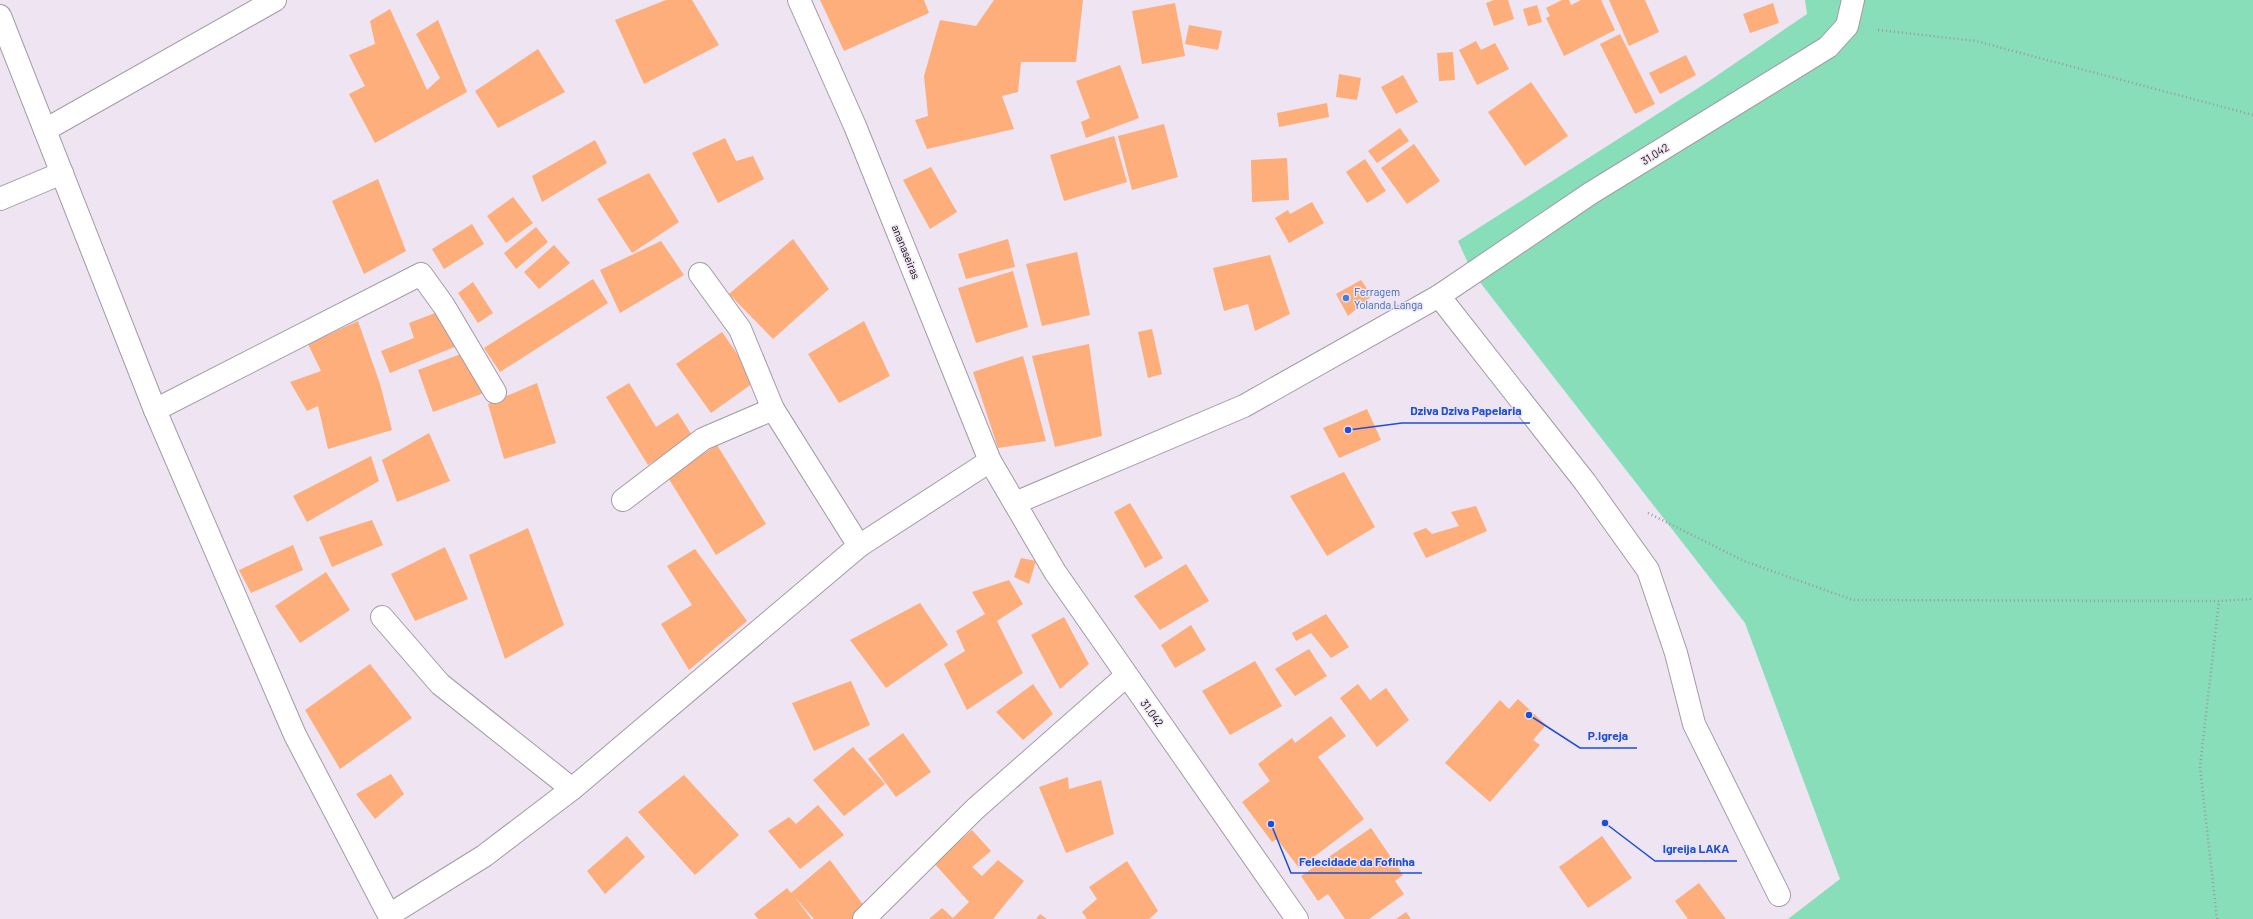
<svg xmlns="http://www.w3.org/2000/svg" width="2253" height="919" font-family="Barlow,sans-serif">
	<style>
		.green { fill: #88deb8 }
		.building { fill: #fdae7b }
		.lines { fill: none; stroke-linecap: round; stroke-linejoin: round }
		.street-casing { stroke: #a49aa7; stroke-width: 24 }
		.path { stroke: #9f96a1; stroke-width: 2.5; stroke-dasharray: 1 3; stroke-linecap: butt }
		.street { stroke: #fff; stroke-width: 22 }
		.shop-dot { fill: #3f7fe0; stroke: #efe4f2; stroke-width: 1.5 }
		.labels { text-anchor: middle; stroke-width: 3; stroke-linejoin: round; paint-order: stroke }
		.street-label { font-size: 11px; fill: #0f0b10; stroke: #efe4f2 }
		.shop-label { font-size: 11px; fill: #366cbe; stroke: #efe4f2; text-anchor: start }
		.leader { fill: none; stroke: #1d4ed8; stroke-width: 1.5 }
		.callout-dot { fill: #1d4ed8; stroke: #efe4f2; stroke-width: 1.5 }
		.callout-label { font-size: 12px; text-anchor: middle; font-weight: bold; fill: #1d4ed8; stroke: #efe4f2; stroke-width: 3; stroke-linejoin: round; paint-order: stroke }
	</style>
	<rect width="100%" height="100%" fill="#efe4f2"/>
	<polygon class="green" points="1805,0 2253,0 2253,919 1788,919 1840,879 1745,623 1472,272 1458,241 1706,83 1807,14"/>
	<g class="building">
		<polygon points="666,0 692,0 719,45 644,84 615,20"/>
		<polygon points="820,0 924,0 929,13 844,51"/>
		<polygon points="994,0 1083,0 1076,62 1021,62 1018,92 1002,96 1014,129 927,149 915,120 928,116 924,76 940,20 976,26"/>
		<polygon points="1494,0 1508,0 1514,19 1494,26 1486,3"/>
		<polygon points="1562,0 1569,0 1571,5 1581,0 1601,0 1615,30 1564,56 1546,18 1550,16 1546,8"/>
		<polygon points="1609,0 1645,0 1659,32 1629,46"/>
		<polygon points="1175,3 1185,56 1142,64 1132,11"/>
		<polygon points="1773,3 1779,23 1750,33 1743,14"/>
		<polygon points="1537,5 1542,22 1528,26 1523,9"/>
		<polygon points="390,9 427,90 440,78 416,34 438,20 467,92 375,143 349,94 365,86 349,55 375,44 370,21"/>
		<polygon points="1189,25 1222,31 1218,50 1185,44"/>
		<polygon points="1620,34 1655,104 1635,114 1600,44"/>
		<polygon points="1476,41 1481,50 1495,43 1509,69 1477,85 1459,50"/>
		<polygon points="538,49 565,92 498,128 475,91"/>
		<polygon points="1453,52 1455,80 1439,81 1437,53"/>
		<polygon points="1686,55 1696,75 1660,94 1649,73"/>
		<polygon points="1120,65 1139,118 1086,138 1081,122 1090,118 1076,81"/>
		<polygon points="1339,74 1361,78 1357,100 1336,97"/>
		<polygon points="1403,75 1418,102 1396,114 1381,87"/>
		<polygon points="1531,82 1568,136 1525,166 1488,112"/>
		<polygon points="1327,103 1329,117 1279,127 1277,113"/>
		<polygon points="1164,124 1178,177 1132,190 1118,136"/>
		<polygon points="1400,128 1409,141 1377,163 1368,151"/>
		<polygon points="1114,136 1127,182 1064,201 1050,155"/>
		<polygon points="725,138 736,161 753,156 764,179 718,203 692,153"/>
		<polygon points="595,140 607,163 542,202 532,176"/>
		<polygon points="1414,144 1440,181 1407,204 1381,168"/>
		<polygon points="1287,158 1289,200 1252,202 1251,160"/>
		<polygon points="1365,159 1386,191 1367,203 1346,172"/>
		<polygon points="931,167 957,212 930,229 903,180"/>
		<polygon points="649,173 679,222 632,253 597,199"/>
		<polygon points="378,179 406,251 364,274 332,201"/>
		<polygon points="513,197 533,223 506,243 487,216"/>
		<polygon points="1312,202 1324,223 1289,243 1275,218 1288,210 1290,214"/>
		<polygon points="472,224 484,244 444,269 432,249"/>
		<polygon points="536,227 548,242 516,269 504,253"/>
		<polygon points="793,239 829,289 773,339 729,294"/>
		<polygon points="1008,239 1015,267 966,279 958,254"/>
		<polygon points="661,241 684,275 620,313 600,270"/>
		<polygon points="554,245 570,263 539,289 524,272"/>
		<polygon points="1077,252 1090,315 1042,326 1026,264"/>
		<polygon points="1270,255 1290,314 1255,331 1248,304 1224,311 1213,268"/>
		<polygon points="1013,271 1028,327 976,343 958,288"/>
		<polygon points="593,279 608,303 500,372 484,348"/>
		<polygon points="1361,280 1372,296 1348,316 1336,294"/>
		<polygon points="473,282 493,313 478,323 458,293"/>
		<polygon points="443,310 457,346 390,373 381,351 414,338 409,323"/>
		<polygon points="358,321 380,384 392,430 328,449 318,406 307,411 290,382 321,371 308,344"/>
		<polygon points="864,321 890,376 839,403 808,354"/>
		<polygon points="1152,329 1162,374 1148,378 1138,332"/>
		<polygon points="722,332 756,381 711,413 676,364"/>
		<polygon points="1089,344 1102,436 1055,447 1032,356"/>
		<polygon points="469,351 484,393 433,412 418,370"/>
		<polygon points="1023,356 1046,441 998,448 973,372"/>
		<polygon points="537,383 556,443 504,459 488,404"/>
		<polygon points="629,383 656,427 678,413 693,437 648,465 606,397"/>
		<polygon points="1367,409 1381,440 1339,458 1323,428"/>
		<polygon points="429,433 450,481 397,502 382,460"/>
		<polygon points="717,445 766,524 716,555 667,476"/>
		<polygon points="371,456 379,481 307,522 293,496"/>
		<polygon points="1344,472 1375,527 1327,556 1290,496"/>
		<polygon points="1130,503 1163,558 1145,568 1114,512"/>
		<polygon points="1476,506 1487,531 1426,558 1413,533 1426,528 1432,534 1459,526 1451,512"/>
		<polygon points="372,520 383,545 332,567 319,537"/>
		<polygon points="528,528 564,625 505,659 469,555"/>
		<polygon points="293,545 303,570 251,593 239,570"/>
		<polygon points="445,547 468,599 415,621 391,574"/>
		<polygon points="695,549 747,621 689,670 661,624 692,605 667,566"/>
		<polygon points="1021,558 1036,561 1029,584 1014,577"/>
		<polygon points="1186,564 1209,601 1160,630 1134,596"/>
		<polygon points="326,572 350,610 300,643 275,606"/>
		<polygon points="1009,580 1023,604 997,621 1023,673 967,710 944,664 965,651 956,631 985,614 972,592"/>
		<polygon points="920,603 948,645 886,688 850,640"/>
		<polygon points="1326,614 1349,647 1331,658 1311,633 1296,641 1292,633"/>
		<polygon points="1064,617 1089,664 1060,689 1031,635"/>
		<polygon points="1191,625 1206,650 1175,668 1161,645"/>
		<polygon points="1309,649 1327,676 1295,696 1275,669"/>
		<polygon points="1255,661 1282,706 1230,735 1202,691"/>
		<polygon points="370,664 412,718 340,769 305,710"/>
		<polygon points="851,681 870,725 814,751 792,703"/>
		<polygon points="1033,684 1053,714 1023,740 996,712"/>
		<polygon points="1358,684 1370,700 1386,688 1409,720 1377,747 1340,698"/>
		<polygon points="1518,699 1546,725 1533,740 1540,745 1490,802 1445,763 1500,700 1509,709"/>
		<polygon points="1331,716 1346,736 1318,757 1364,819 1299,868 1277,839 1272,842 1242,802 1270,781 1258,764 1292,738 1295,743"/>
		<polygon points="903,733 931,772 896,797 868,759"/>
		<polygon points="853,747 885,784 844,816 813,780"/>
		<polygon points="391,774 404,794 375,819 356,794"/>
		<polygon points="684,775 739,835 695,875 638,812"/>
		<polygon points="1068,777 1069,789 1101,780 1114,834 1066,853 1039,787"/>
		<polygon points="818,805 844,835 800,869 768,831 789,817 796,824"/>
		<polygon points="1371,828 1403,875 1395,881 1404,894 1369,919 1345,919 1328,894 1318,901 1301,876"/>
		<polygon points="972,830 991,851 972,867 982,876 998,860 1024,881 993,919 929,919 942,908 953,918 969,902 934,863"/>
		<polygon points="627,836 645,857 605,894 587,871"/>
		<polygon points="1602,836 1632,878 1588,908 1559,867"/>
		<polygon points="830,860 867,910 855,919 814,919 794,896 811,919 758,919 754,914 787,888 791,893"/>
		<polygon points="1127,861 1158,911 1149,919 1087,919 1082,912 1097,899 1089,887"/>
		<polygon points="1699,883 1726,919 1688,919 1675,901"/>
		<polygon points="1406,912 1411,919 1396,919"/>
		<polygon points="1040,914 1047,919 1036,919"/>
	</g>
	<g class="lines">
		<defs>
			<g id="street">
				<polyline points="799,0 855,126 990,461 1055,572 1297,919"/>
				<polyline points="0,16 155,410 295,735 391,919"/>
				<polyline points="45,130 275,0"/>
				<polyline points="0,199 62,173"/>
				<polyline points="700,274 740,329 773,409"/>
				<polyline points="1439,296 1585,482 1648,570 1676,653 1694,724 1779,895"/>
				<polyline points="155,410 421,274 444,306 495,392"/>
				<polyline points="623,500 703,439 773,409 859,546"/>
				<polyline points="1015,503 1244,406 1439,296 1591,193 1828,47 1847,26 1853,0"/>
				<polyline points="382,617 440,684 572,789"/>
				<polyline points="389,915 484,856 572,789 859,546 990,461"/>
				<polyline points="864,919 975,809 1126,676"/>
			</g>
		</defs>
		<use href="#street" class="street-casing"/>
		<g class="path">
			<polyline points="1878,30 1976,41 2253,115"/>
			<polyline points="1648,513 1744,561 1853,600 2219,601 2253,599"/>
			<polyline points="2217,919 2200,767 2219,601"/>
		</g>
		<use href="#street" class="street"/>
	</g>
	<circle class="shop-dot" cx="1346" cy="298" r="4"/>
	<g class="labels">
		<g class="street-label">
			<text transform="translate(1655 154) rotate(-32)" y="4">31.042</text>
			<text transform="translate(906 252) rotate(68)" y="4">ananaseiras</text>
			<text transform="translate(1152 713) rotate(54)" y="4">31.042</text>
		</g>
		<g class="shop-label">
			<text x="1354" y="296">Ferragem<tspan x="1354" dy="13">Yolanda Langa</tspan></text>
		</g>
	</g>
	<path class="leader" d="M1348 430L1402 423H1530M1529 715L1580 748H1637M1605 823L1655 861H1737M1271 824L1291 873H1422"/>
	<g class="callout-dot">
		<circle cx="1348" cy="430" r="4"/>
		<circle cx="1529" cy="715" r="4"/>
		<circle cx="1605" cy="823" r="4"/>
		<circle cx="1271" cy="824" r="4"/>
	</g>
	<g class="callout-label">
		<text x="1466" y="415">Dziva Dziva Papelaria</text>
		<text x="1608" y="740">P.Igreja</text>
		<text x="1696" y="853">Igreija LAKA</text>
		<text x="1357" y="866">Felecidade da Fofinha</text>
	</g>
</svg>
